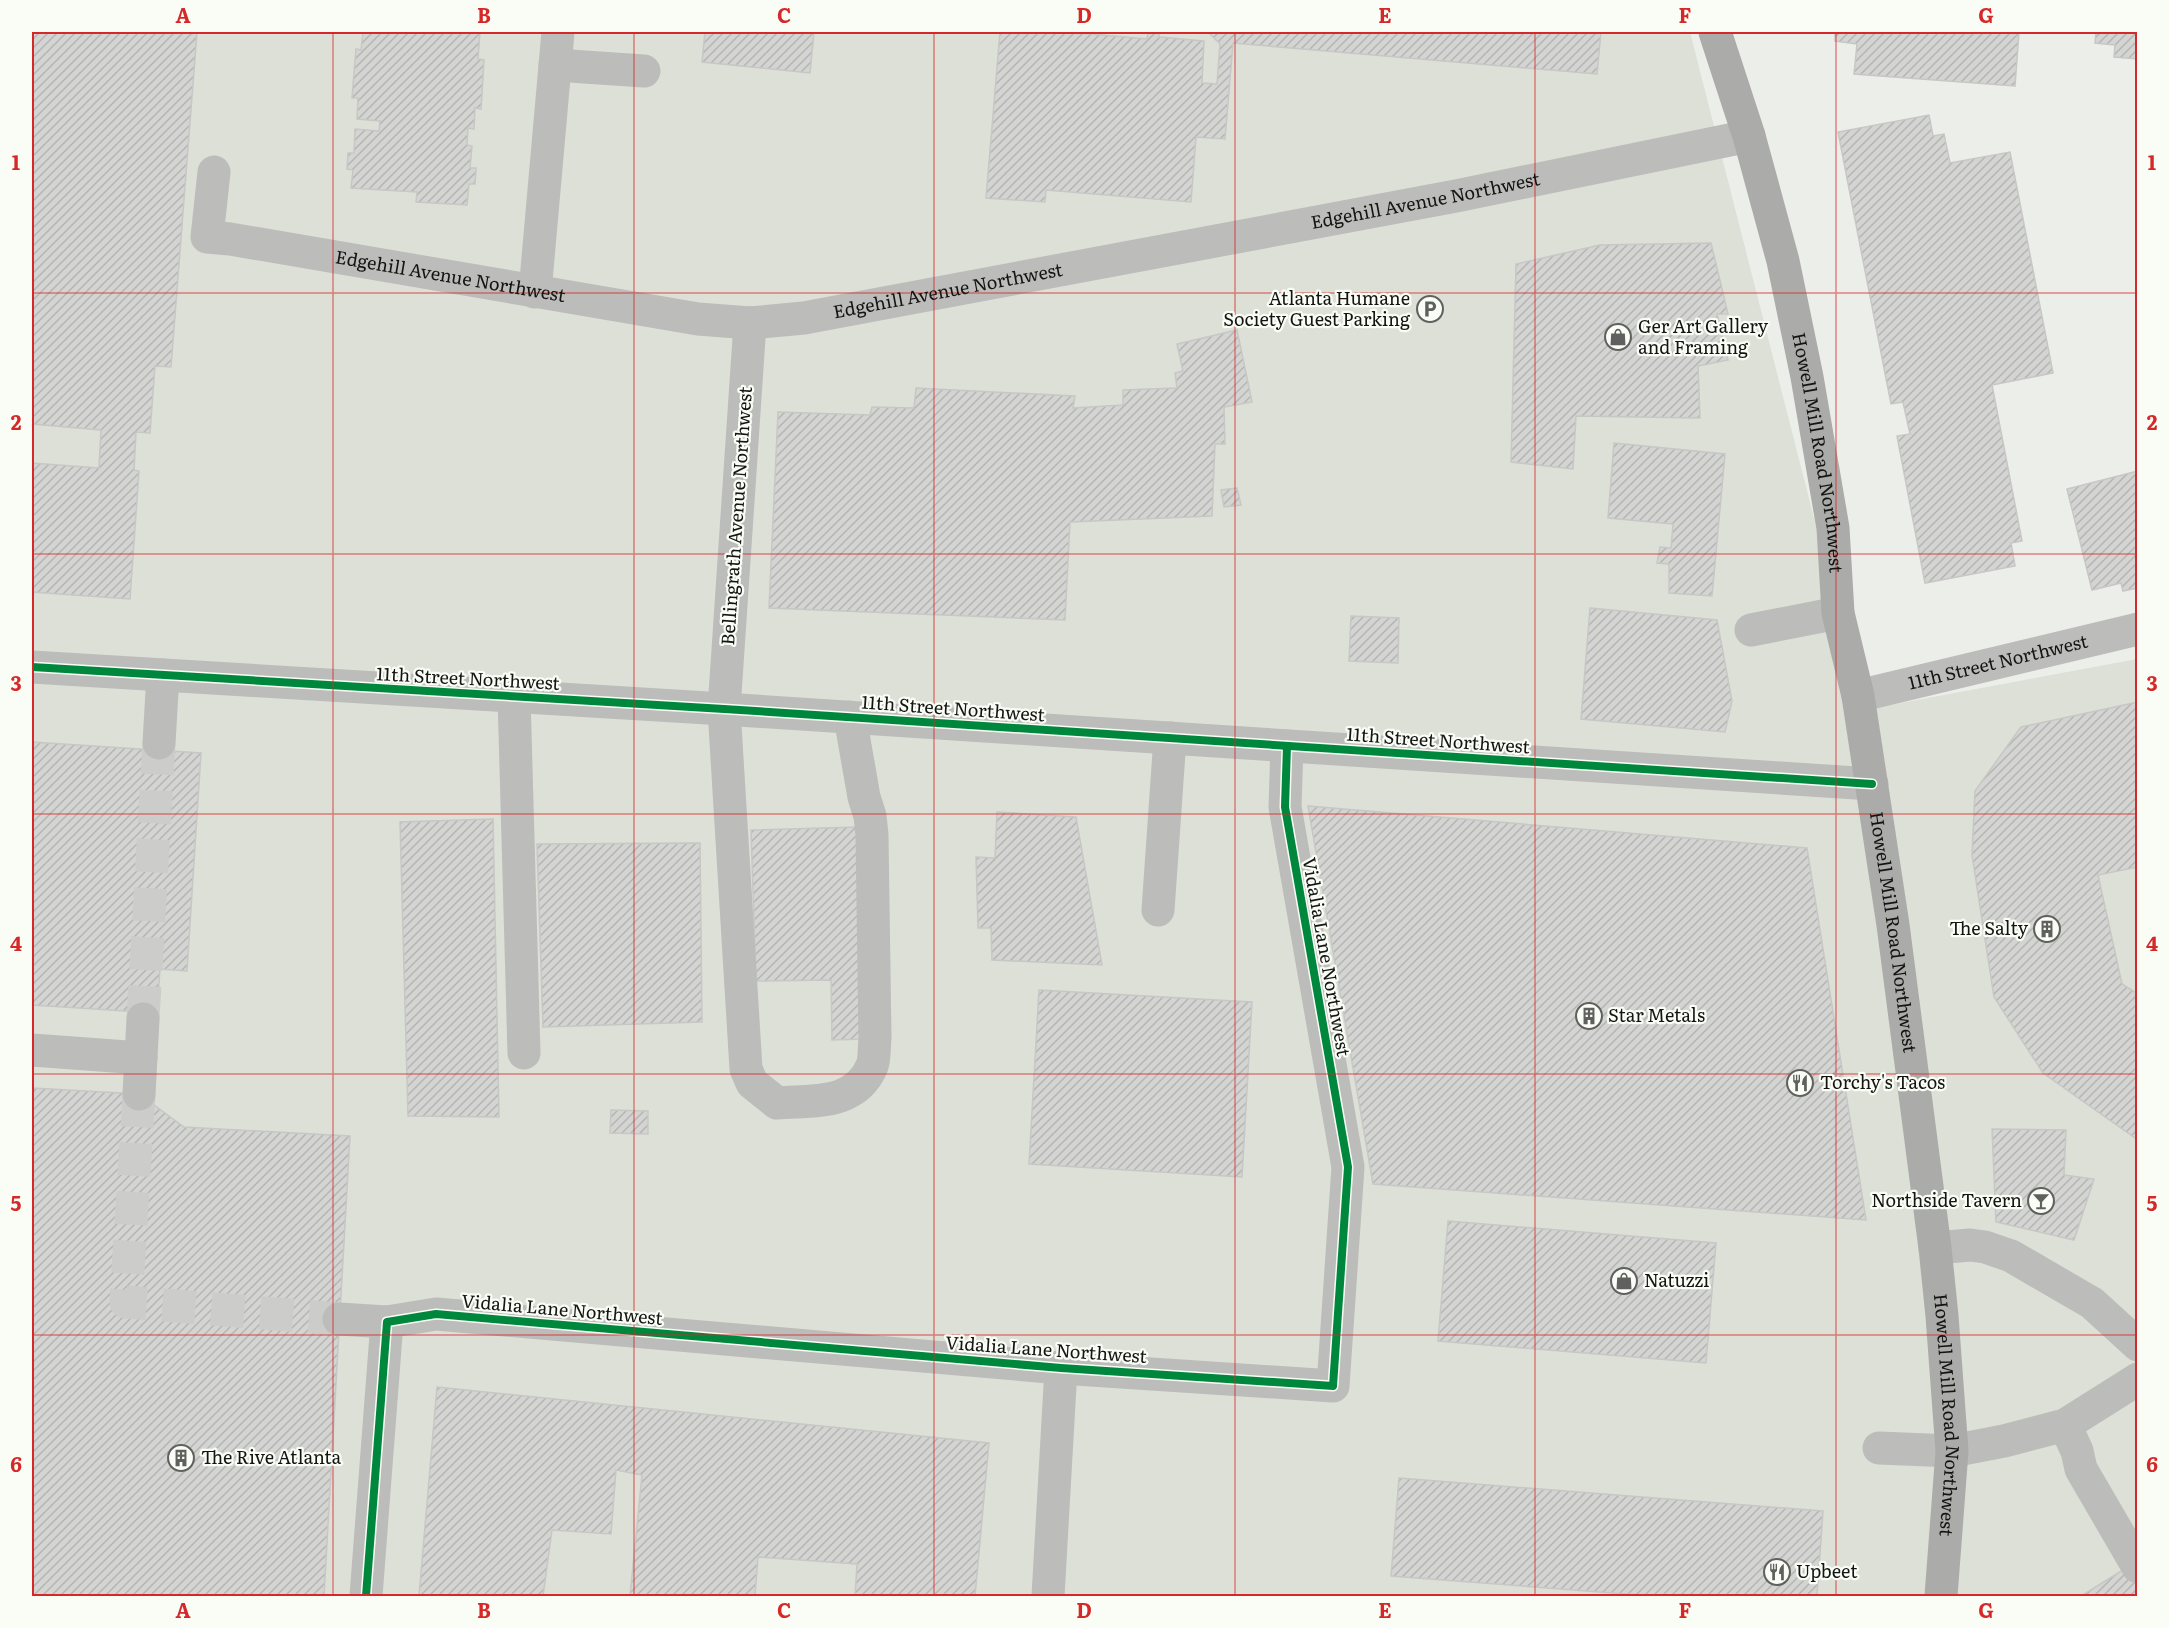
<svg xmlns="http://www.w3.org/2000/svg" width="2169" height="1628" font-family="Literata,serif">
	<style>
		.built { fill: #dce0d7 }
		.building { fill: url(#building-hatch); stroke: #c7c7c6; stroke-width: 1.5 }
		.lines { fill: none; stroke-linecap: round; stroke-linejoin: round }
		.minor-tunnel { stroke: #cccdca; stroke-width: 33; stroke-dasharray: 33 16; stroke-linecap: butt }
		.minor { stroke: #bcbcba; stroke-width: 33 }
		.major { stroke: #abaca9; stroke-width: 33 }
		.cycleway-casing { stroke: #f9fdf5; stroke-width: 11 }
		.cycleway { stroke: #00873e; stroke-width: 8 }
		.grid { fill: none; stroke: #d62828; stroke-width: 1.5; stroke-opacity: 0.55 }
		.labels { text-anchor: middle; stroke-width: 4.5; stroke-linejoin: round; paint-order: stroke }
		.street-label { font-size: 18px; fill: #141513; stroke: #f9fdf5 }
		.poi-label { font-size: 18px; fill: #141513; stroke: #f9fdf5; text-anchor: start }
		.neatline { fill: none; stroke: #d62828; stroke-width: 2 }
		.grid-label { font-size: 20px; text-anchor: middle; font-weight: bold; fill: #d62828 }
	</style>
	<defs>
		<pattern id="building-hatch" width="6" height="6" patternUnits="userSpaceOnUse" patternTransform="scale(1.5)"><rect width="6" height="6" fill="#d4d4d2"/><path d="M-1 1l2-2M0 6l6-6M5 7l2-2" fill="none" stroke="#b5b5b3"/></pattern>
	</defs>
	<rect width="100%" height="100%" fill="#eceeea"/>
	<polygon class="built" points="32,32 1690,32 1863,710 2137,659 2137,1596 32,1596"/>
	<g class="building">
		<polygon points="32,32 197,32 171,367 155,366 150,433 136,432 134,470 139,471 130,599 32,592 32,463 99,468 101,430 32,424"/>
		<polygon points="363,32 480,32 478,59 484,60 481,109 475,108 474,129 468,128 467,145 472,146 470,168 476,168 475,184 469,184 467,205 416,202 417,192 351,188 353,170 347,169 348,153 354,153 355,129 379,131 380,121 357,119 358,98 352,98 356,49 361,50"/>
		<polygon points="705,32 814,32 810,73 702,62"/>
		<polygon points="1000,32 1069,32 1147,39 1148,32 1159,32 1159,37 1204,41 1202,83 1217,84 1220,44 1208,32 1601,32 1597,74 1233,43 1225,139 1196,137 1191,202 1046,190 1045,202 986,198"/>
		<polygon points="1835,32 2019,32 2015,86 1854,74 1857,44 1835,41"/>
		<polygon points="2096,32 2138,32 2138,59 2114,57 2115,45 2095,43"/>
		<polygon points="1929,115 1933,136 1944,134 1950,163 2010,152 2053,373 1992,385 2022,541 2011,543 2015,566 1925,583 1897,436 1910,434 1903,402 1891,404 1838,132"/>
		<polygon points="1711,243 1728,314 1717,314 1728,360 1698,366 1700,418 1576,416 1573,469 1511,462 1516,264 1600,245"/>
		<polygon points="1237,330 1252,402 1224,407 1225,444 1215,444 1212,516 1070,522 1065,620 769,608 778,412 870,415 872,407 914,408 916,388 1075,396 1073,408 1123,405 1123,390 1177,388 1175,373 1183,371 1177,344"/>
		<polygon points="1614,443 1725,454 1712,596 1669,593 1669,564 1657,563 1660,547 1671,548 1673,524 1608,518"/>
		<polygon points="2138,471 2138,588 2123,591 2121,583 2092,590 2067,489"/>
		<polygon points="1237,488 1241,505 1224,507 1221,490"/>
		<polygon points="1590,608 1717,620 1732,701 1725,732 1581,719"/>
		<polygon points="1351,616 1399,618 1398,663 1349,661"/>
		<polygon points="2138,702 2138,867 2098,875 2122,984 2138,994 2138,1140 2043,1073 1994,997 1972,855 1975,791 2021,727"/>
		<polygon points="32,742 201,753 187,971 160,969 157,1013 32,1005"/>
		<polygon points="1308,806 1807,848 1866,1220 1373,1184"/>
		<polygon points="997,812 1076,817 1102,965 992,960 991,928 978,928 976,857 995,858"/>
		<polygon points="493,819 499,1117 408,1116 400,822"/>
		<polygon points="858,827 864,1039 832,1040 831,980 756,981 751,830"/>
		<polygon points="700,843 702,1022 543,1027 537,844"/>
		<polygon points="1039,990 1252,1002 1242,1177 1029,1164"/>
		<polygon points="32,1088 139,1094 184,1127 350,1136 324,1596 32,1596"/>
		<polygon points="611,1110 648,1111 648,1134 610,1133"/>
		<polygon points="1992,1129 2066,1130 2064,1175 2094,1179 2074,1240 1996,1222"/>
		<polygon points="1448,1221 1716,1243 1706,1363 1438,1341"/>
		<polygon points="437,1387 989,1443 975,1596 855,1596 857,1564 758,1557 755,1596 630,1596 642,1475 616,1470 611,1534 552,1530 543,1596 419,1596"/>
		<polygon points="1399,1478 1823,1511 1817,1596 1652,1596 1391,1576"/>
		<polygon points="2126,1568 2138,1587 2138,1596 2081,1596"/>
	</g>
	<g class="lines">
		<g class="minor-tunnel">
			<polyline points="143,1019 159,743"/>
			<polyline points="139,1094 126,1302 339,1319"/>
		</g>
		<g class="minor">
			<polyline points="555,65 644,71"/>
			<path id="s1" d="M214,172L207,237L230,239L698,319L750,323L804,318L1456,196L1749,136"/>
			<polyline points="535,292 558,32"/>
			<path d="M750,323L724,709L746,1069L752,1083L777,1103C813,1100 855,1106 872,1066C875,1058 874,1046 875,1038L872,835L870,816L864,797L850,717"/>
			<polyline points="1751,630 1838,613"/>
			<polyline points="32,667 724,709 1872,784"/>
			<polyline points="514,696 524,1053"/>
			<path id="s2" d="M1858,696L2138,629"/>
			<polyline points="159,743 163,675"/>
			<polyline points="1158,910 1170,738"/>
			<polyline points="32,1050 141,1058"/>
			<polyline points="139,1094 143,1019"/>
			<polyline points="1935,1248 1970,1245 1985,1247 2011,1256 2092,1303 2138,1345"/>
			<polyline points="339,1319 387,1322"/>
			<polyline points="2065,1425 2077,1451 2081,1469 2138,1567"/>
			<polyline points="1879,1448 1952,1451 2004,1441 2065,1425 2138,1379"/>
			<polyline points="366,1596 387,1322 436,1314 1061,1368 1333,1386 1348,1167 1285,807 1287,746"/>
			<polyline points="1048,1596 1061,1368"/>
		</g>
		<path class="major" id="s3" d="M1715,32L1749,136L1783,261L1807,377L1833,528L1838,613L1858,696L1893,925L1935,1248L1942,1316L1952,1451L1941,1596"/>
		<defs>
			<g id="cycleway">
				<polyline points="32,667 724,709 1872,784"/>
				<polyline points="366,1596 387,1322 436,1314 1061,1368 1333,1386 1348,1167 1285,807 1287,746"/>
			</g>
		</defs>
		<use href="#cycleway" class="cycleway-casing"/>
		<use href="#cycleway" class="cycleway"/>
	</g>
	<path class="grid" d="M333,32V1596M634,32V1596M934,32V1596M1235,32V1596M1535,32V1596M1836,32V1596M32,293H2138M32,554H2138M32,814H2138M32,1074H2138M32,1335H2138"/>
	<defs>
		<symbol id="parking-ring" viewBox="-11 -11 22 22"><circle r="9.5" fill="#f9fdf5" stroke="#60615e" stroke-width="1.5"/><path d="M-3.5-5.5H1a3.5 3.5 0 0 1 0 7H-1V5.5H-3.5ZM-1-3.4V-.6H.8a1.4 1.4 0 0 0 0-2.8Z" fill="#60615e"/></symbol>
		<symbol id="shop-ring" viewBox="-11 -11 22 22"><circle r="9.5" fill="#f9fdf5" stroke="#60615e" stroke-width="1.5"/><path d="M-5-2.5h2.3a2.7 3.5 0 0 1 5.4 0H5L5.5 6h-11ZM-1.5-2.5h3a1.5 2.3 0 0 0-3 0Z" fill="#60615e"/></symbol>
		<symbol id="building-ring" viewBox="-11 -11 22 22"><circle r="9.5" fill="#f9fdf5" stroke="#60615e" stroke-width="1.5"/><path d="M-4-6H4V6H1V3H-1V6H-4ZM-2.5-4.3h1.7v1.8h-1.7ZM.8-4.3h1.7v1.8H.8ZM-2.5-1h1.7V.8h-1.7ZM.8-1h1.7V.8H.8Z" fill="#60615e"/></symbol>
		<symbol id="restaurant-ring" viewBox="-11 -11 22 22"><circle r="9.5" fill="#f9fdf5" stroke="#60615e" stroke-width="1.5"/><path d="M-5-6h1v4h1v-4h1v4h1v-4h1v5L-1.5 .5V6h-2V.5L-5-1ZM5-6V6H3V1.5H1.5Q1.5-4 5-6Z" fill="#60615e"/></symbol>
		<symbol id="bar-ring" viewBox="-11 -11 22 22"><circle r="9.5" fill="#f9fdf5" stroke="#60615e" stroke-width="1.5"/><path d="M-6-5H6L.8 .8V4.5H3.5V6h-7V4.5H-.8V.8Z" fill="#60615e"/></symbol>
	</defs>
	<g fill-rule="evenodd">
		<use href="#parking-ring" x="1415" y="294" width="30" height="30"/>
		<use href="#shop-ring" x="1603" y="322" width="30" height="30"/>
		<use href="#building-ring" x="2032" y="914" width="30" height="30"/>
		<use href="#building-ring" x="1574" y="1001" width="30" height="30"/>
		<use href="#restaurant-ring" x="1785" y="1068" width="30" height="30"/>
		<use href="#bar-ring" x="2026" y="1186" width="30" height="30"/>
		<use href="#shop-ring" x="1609" y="1266" width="30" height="30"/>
		<use href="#building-ring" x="166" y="1443" width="30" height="30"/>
		<use href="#restaurant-ring" x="1762" y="1557" width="30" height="30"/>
	</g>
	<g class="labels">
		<g class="street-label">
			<text dy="6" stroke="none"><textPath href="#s1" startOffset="1302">Edgehill Avenue Northwest</textPath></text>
			<text dy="6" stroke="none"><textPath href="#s1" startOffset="312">Edgehill Avenue Northwest</textPath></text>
			<text dy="6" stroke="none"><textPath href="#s1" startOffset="816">Edgehill Avenue Northwest</textPath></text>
			<text dy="6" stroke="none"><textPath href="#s3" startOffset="434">Howell Mill Road Northwest</textPath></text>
			<text transform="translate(737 516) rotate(-86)" y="6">Bellingrath Avenue Northwest</text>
			<text dy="6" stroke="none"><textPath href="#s2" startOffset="144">11th Street Northwest</textPath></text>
			<text transform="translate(468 679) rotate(3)" y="6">11th Street Northwest</text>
			<text transform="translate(953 709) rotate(4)" y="6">11th Street Northwest</text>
			<text transform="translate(1438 741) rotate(4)" y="6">11th Street Northwest</text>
			<text dy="6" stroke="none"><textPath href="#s3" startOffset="920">Howell Mill Road Northwest</textPath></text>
			<text transform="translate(1326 957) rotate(80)" y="6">Vidalia Lane Northwest</text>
			<text transform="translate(562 1310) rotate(5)" y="6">Vidalia Lane Northwest</text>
			<text transform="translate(1046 1350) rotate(4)" y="6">Vidalia Lane Northwest</text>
			<text dy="6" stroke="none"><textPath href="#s3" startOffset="1406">Howell Mill Road Northwest</textPath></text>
		</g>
		<g class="poi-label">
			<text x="1410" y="305" text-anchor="end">Atlanta Humane<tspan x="1410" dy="21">Society Guest Parking</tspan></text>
			<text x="1638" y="333">Ger Art Gallery<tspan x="1638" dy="21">and Framing</tspan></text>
			<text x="2028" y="935" text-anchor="end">The Salty</text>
			<text x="1608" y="1022">Star Metals</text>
			<text x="1820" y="1089">Torchy's Tacos</text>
			<text x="2022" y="1207" text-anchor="end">Northside Tavern</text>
			<text x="1644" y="1287">Natuzzi</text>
			<text x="201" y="1464">The Rive Atlanta</text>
			<text x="1796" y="1578">Upbeet</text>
		</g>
	</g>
	<rect width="2169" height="1628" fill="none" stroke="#f9fdf5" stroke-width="66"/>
	<rect x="33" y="33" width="2103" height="1562" class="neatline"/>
	<g class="grid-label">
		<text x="183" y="23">A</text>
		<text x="484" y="23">B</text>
		<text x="784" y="23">C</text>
		<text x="1084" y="23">D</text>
		<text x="1385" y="23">E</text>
		<text x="1685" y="23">F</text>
		<text x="1986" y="23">G</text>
		<text x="16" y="170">1</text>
		<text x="2152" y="170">1</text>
		<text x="16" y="430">2</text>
		<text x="2152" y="430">2</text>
		<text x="16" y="691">3</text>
		<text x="2152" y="691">3</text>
		<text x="16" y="951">4</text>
		<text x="2152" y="951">4</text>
		<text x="16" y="1211">5</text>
		<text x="2152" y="1211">5</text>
		<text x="16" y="1472">6</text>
		<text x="2152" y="1472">6</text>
		<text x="183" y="1618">A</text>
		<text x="484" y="1618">B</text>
		<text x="784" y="1618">C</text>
		<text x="1084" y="1618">D</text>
		<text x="1385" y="1618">E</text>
		<text x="1685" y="1618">F</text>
		<text x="1986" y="1618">G</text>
	</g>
</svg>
